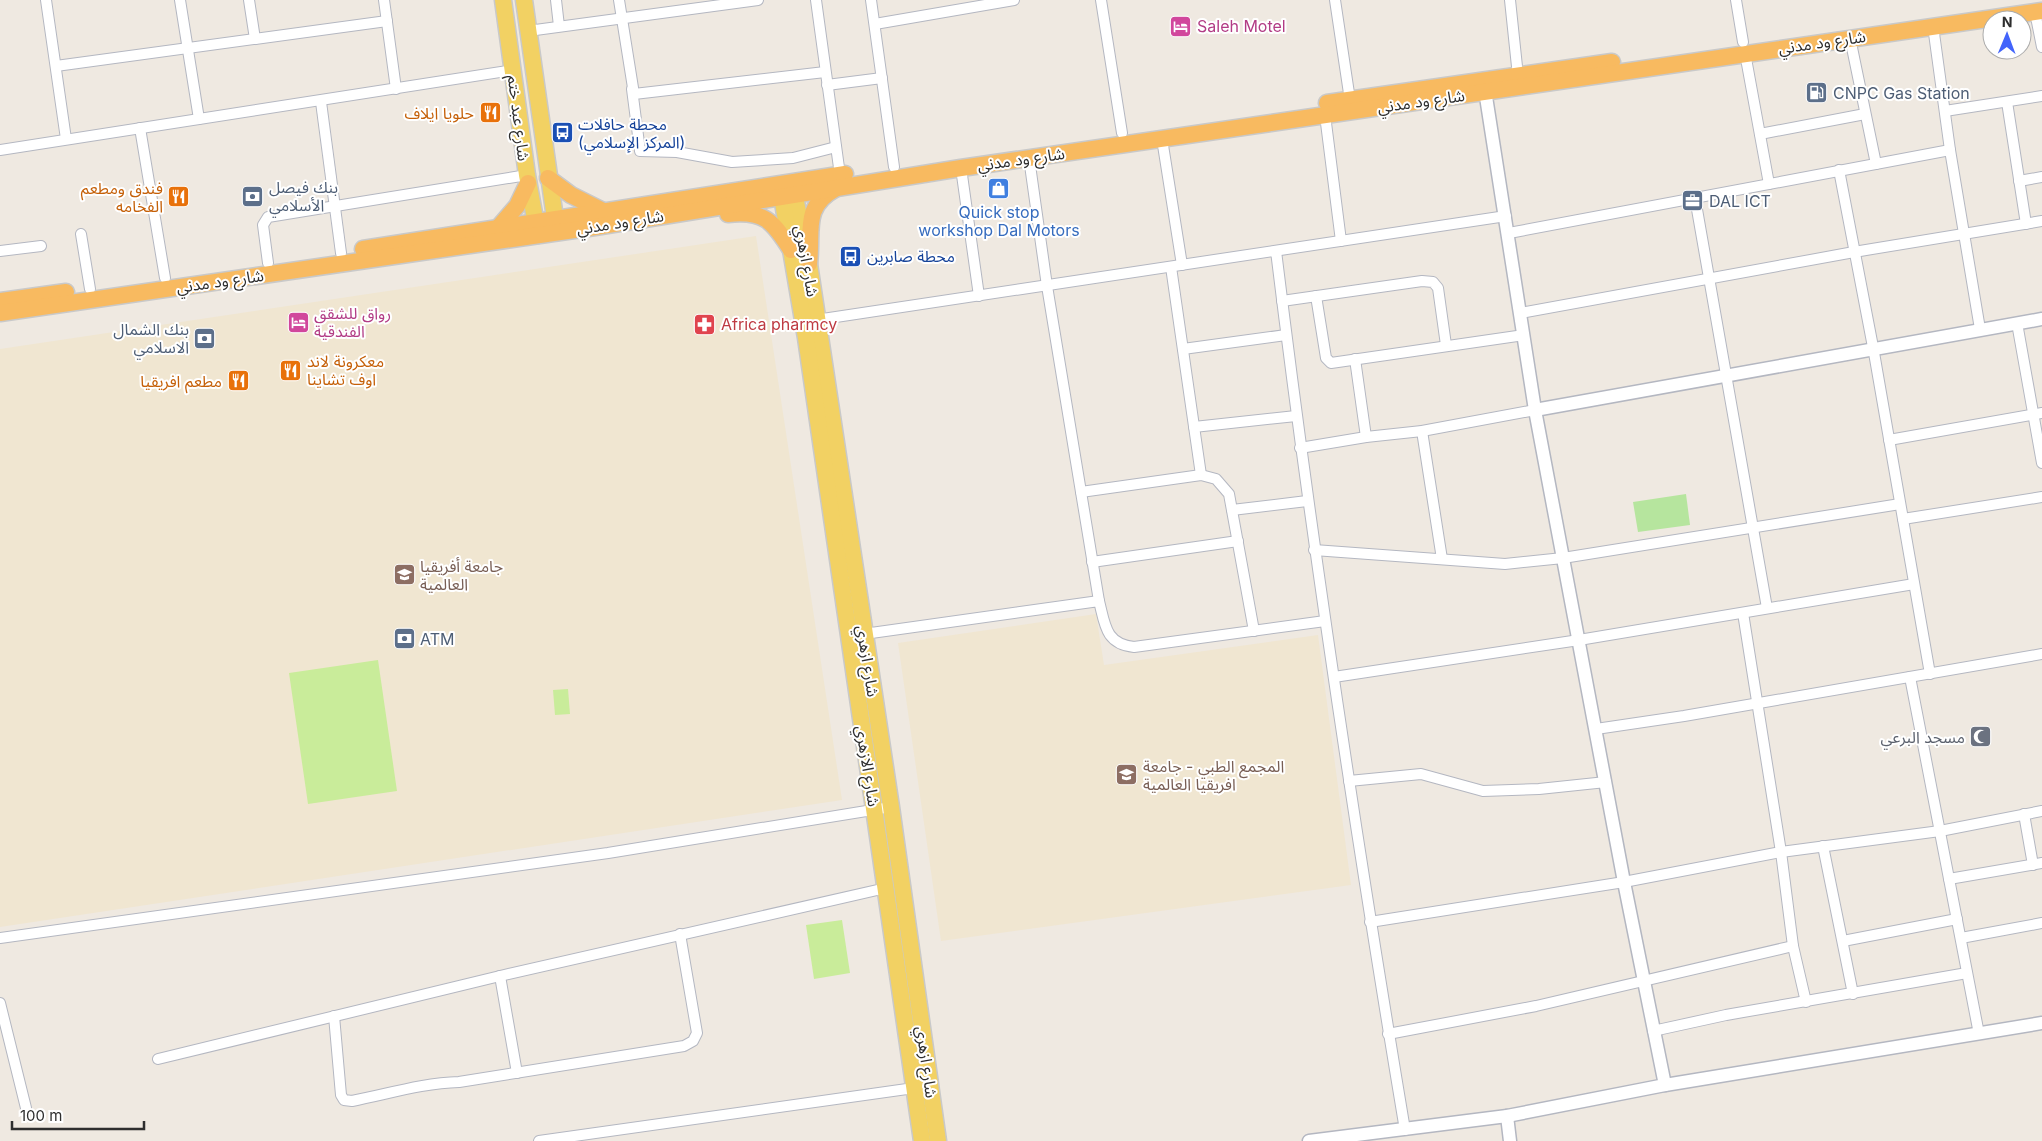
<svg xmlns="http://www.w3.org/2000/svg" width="2042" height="1141" font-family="Inter,'Noto Sans Arabic',sans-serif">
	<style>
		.education { fill: #f0e6d1 }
		.green { fill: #b6e59e }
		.pitch { fill: #c9ec9a }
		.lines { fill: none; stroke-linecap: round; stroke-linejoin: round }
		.minor-casing { stroke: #b4b7c1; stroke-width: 12 }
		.tertiary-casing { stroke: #b4b7c1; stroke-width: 15 }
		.primary-casing { stroke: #c9c9c9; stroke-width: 19 }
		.trunk-casing { stroke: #c9c9c9; stroke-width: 19 }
		.minor { stroke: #fff; stroke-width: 10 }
		.tertiary { stroke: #fff; stroke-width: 12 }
		.primary { stroke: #f2d163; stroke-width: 16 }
		.trunk { stroke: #f8ba60; stroke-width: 16 }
		.labels { text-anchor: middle; stroke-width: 4; stroke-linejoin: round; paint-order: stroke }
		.hotel-label { font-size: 16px; fill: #b23c85; stroke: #fff; text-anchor: start }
		.street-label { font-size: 16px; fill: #2e2e2e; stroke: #fff }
		.service-label { font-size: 16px; fill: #4e5e75; stroke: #fff; text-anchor: start }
		.food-label { font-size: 16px; fill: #c56008; stroke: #fff; text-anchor: end }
		.transit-label { font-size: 16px; fill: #164399; stroke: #fff; text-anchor: start }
		.shop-label { font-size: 16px; fill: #366cbe; stroke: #fff }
		.health-label { font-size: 16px; fill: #be3a42; stroke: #fff; text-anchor: start }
		.education-label { font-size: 16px; fill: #785e54; stroke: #fff; text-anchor: start }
		.worship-label { font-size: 16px; fill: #5b616d; stroke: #fff; text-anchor: end }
	</style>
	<rect width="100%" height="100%" fill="#efe9e1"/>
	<g class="education">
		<polygon points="756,236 842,800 0,927 0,349"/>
		<polygon points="1096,614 1104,665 1318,635 1351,885 941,941 898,643"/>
	</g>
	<polygon class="green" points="1686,494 1690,525 1638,532 1633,502"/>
	<g class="pitch">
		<polygon points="378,660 397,791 308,804 289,673"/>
		<polygon points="568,689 570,714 555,715 553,690"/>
		<polygon points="842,920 850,973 814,979 806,925"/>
	</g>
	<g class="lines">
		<defs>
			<g id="minor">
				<polyline points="46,0 66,139"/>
				<polyline points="180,0 199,119"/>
				<polyline points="249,0 255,39"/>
				<polyline points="384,0 396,89"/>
				<polyline points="556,0 559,26"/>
				<polyline points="619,0 634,94 825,72"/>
				<polyline points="816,0 840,175"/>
				<polyline points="871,0 894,167"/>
				<polyline points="1101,0 1122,133"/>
				<polyline points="1335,0 1350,100"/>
				<polyline points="1510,0 1518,76"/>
				<polyline points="1736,0 1743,42"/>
				<polyline points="2035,12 2042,47"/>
				<polyline points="875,24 1014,0"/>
				<polyline points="1933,26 1950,150 1980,329"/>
				<polyline points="528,31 758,0"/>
				<polyline points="1850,38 1876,164"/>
				<polyline points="1745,53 1769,184"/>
				<polyline points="56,66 387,21"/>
				<polyline points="827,85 882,78"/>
				<polyline points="632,89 640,151 677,152 732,162 793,158 836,147"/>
				<polyline points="321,102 341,253"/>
				<polyline points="2007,102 2026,224"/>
				<polyline points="1945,111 2042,96"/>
				<polyline points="1325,115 1341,241"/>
				<polyline points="140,128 165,278"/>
				<polyline points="1760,134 1865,114"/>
				<polyline points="1162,139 1182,265"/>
				<polyline points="0,150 513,70"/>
				<polyline points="1029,158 1047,286 1099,601"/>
				<polyline points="961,168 979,296"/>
				<polyline points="1839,170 1873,347 1930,674"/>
				<polyline points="2019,181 2042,177"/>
				<polyline points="1695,198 1767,608"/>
				<polyline points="1509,233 1950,150"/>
				<polyline points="81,234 90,289"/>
				<polyline points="0,251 41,246"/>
				<path d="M1276,251C1312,545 1356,837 1405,1130"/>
				<polyline points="268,263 263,225 268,217 527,175"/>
				<polyline points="1171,267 1201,475"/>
				<polyline points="1316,296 1326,358 1331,363 1524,335"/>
				<polyline points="1282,301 1422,281 1433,282 1438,288 1446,345"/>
				<polyline points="1521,313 1854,252 2042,221"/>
				<polyline points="816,320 1506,216"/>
				<polyline points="2017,323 2042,463"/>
				<polyline points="1183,349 1286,335"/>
				<polyline points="1355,359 1366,437"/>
				<polyline points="1194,427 1296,416"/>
				<polyline points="1422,431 1442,559"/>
				<polyline points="1889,440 2042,413"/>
				<polyline points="1300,448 1366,437 1422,431 1535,410"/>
				<polyline points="1081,492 1201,475 1216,479 1229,494 1254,631"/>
				<polyline points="1232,510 1307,501"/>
				<polyline points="1903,519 2042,497"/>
				<polyline points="1314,550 1505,564 1563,558 1900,504"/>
				<polyline points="1092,562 1238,541"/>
				<polyline points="1743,613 1781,852 1793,946 1806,1002"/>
				<path d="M864,634L1099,601C1105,624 1105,644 1134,647L1325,621"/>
				<polyline points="1334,677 1579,640 1914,584"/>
				<polyline points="1910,677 1979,1034"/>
				<polyline points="1596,729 1684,716 2042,654"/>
				<polyline points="1349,781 1421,774 1483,791 1539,789 1606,782"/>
				<polyline points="2024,814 2033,865"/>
				<polyline points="1823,846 1853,994"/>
				<polyline points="1949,879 2042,863"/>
				<polyline points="1370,922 1624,882 1781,852 1940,831 2042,811"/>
				<polyline points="0,938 608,853 891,807"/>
				<polyline points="1961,938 2042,923"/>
				<polyline points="1843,941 1957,919"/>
				<polyline points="500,976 517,1073"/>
				<polyline points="0,1003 26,1108"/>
				<path d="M334,1016L341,1095L344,1100L352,1101C388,1094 423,1083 459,1082L684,1046L693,1041L697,1033L680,934"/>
				<polyline points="1653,1031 1726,1015 1967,973"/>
				<polyline points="1388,1034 1536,1006 1793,946"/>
				<polyline points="158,1059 500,976 886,888"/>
				<polyline points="539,1141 914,1088"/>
			</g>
			<g id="tertiary">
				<polyline points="1484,84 1535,410 1624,882 1665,1085"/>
				<polyline points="1535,410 2042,319"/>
				<polyline points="1507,1116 1510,1141"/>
				<polyline points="1309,1141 1507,1116 1665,1085 2042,1023"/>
			</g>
			<g id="primary">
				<polyline points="503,0 527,175 538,235"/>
				<polyline points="524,0 557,232"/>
				<polyline points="792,183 809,264 891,807 938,1141"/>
				<polyline points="780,185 806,338 922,1141"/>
			</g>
			<g id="trunk">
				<polyline points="1327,103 1612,62"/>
				<polyline points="548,178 571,195 603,211"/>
				<path d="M728,214C764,210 773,221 791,250"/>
				<polyline points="498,228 517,206 528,183"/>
				<polyline points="363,249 845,174"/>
				<path d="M809,264C813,232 802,207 835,189"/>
				<polyline points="0,301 66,292"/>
				<polyline points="0,313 595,227 961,168 2042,11"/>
			</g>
		</defs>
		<use href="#minor" class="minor-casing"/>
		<use href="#tertiary" class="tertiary-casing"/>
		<use href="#primary" class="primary-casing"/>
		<use href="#trunk" class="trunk-casing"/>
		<use href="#minor" class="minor"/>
		<use href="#tertiary" class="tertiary"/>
		<use href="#primary" class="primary"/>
		<use href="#trunk" class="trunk"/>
	</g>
	<defs>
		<symbol id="hotel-square" viewBox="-11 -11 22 22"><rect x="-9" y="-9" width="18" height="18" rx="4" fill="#d1479c" stroke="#fff"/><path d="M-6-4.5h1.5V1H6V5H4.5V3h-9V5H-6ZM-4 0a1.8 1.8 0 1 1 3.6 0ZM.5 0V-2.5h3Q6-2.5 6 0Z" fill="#fff"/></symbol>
		<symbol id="fuel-square" viewBox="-11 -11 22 22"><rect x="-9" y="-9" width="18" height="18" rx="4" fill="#5c6f8a" stroke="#fff"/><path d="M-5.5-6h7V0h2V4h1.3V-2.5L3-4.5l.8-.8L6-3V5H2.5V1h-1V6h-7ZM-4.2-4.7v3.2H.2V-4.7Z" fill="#fff"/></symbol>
		<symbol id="restaurant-square" viewBox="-11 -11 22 22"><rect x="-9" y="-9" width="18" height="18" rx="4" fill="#e8710a" stroke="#fff"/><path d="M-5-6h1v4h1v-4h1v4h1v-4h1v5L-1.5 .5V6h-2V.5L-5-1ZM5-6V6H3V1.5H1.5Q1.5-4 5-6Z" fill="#fff"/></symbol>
		<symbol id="bus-square" viewBox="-11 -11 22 22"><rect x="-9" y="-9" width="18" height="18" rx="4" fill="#1a4fb4" stroke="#fff"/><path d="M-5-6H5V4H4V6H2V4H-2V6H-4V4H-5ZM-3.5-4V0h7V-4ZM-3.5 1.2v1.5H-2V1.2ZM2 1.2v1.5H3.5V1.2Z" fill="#fff"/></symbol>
		<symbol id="shop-square" viewBox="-11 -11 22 22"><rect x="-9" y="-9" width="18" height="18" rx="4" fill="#3f7fe0" stroke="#fff"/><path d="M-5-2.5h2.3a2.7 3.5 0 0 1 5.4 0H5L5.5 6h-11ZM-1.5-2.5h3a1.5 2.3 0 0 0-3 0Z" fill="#fff"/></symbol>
		<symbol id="bank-square" viewBox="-11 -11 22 22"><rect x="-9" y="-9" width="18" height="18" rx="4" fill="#5c6f8a" stroke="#fff"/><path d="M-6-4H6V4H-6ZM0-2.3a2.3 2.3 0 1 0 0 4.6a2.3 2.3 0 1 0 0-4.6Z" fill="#fff"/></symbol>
		<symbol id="office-square" viewBox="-11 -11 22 22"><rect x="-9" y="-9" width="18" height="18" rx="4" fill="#5c6f8a" stroke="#fff"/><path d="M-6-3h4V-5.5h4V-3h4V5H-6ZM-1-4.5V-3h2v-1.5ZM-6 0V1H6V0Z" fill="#fff"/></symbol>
		<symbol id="pharmacy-square" viewBox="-11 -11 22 22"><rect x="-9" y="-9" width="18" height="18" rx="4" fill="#e0444e" stroke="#fff"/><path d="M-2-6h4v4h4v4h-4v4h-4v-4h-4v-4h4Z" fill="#fff"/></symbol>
		<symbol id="university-square" viewBox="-11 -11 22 22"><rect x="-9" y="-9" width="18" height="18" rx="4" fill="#8d6e63" stroke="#fff"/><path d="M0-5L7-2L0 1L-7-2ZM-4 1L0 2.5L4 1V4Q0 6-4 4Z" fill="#fff"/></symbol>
		<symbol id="mosque-square" viewBox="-11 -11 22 22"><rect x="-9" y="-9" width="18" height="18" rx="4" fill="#6b7280" stroke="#fff"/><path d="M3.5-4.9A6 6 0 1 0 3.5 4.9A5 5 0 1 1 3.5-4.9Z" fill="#fff"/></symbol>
	</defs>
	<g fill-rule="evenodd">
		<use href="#hotel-square" x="1168" y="14" width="25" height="25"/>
		<use href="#fuel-square" x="1804" y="80" width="25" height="25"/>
		<use href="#restaurant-square" x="478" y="100" width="25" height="25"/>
		<use href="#bus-square" x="550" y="120" width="25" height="25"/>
		<use href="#shop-square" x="986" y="176" width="25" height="25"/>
		<use href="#bank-square" x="240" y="184" width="25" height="25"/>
		<use href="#restaurant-square" x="166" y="184" width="25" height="25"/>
		<use href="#office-square" x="1680" y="188" width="25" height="25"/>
		<use href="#bus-square" x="838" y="244" width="25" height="25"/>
		<use href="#hotel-square" x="286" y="310" width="25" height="25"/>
		<use href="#pharmacy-square" x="692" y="312" width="25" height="25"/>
		<use href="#bank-square" x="192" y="326" width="25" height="25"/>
		<use href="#restaurant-square" x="278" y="358" width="25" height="25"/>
		<use href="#restaurant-square" x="226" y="368" width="25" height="25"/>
		<use href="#university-square" x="392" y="562" width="25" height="25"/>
		<use href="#bank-square" x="392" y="626" width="25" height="25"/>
		<use href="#mosque-square" x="1968" y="724" width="25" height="25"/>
		<use href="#university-square" x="1114" y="762" width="25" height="25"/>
	</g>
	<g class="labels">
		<g class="hotel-label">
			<text x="1197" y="32">Saleh Motel</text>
			<text x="314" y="319">رواق للشقق<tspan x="314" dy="18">الفندقية</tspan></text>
		</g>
		<g class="street-label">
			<text transform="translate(1822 42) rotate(-8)" y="6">شارع ود مدني</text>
			<text transform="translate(1421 101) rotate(-8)" y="6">شارع ود مدني</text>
			<text transform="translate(519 118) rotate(83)" y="6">شارع عبد ختم</text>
			<text transform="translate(1021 159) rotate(-8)" y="6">شارع ود مدني</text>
			<text transform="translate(620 222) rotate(-9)" y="6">شارع ود مدني</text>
			<text transform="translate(807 261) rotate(80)" y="6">شارع ازهري</text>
			<text transform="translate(220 281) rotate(-8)" y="6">شارع ود مدني</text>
			<text transform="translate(868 661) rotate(81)" y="6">شارع ازهري</text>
			<text transform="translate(868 766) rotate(81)" y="6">شارع الازهري</text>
			<text transform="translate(927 1062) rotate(82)" y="6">شارع ازهري</text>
		</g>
		<g class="service-label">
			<text x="1833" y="99">CNPC Gas Station</text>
			<text x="269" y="193">بنك فيصل<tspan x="269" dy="18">الأسلامي</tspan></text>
			<text x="1709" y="207">DAL ICT</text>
			<text x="189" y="335" text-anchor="end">بنك الشمال<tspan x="189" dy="18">الاسلامي</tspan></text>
			<text x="420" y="645">ATM</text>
		</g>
		<g class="food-label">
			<text x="474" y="119">حلويا ايلاف</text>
			<text x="163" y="194">فندق ومطعم<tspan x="163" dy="18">الفخامه</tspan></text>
			<text x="307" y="367" text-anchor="start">معكرونة لاند<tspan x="307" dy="18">اوف تشاينا</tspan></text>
			<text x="222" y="387">مطعم افريقيا</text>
		</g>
		<g class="transit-label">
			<text x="578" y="130">محطة حافلات<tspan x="578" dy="18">(المركز الإسلامي)</tspan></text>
			<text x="867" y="262">محطة صابرين</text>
		</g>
		<g class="shop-label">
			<text x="999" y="218">Quick stop<tspan x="999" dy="18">workshop Dal Motors</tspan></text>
		</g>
		<g class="health-label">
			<text x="721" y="330">Africa pharmcy</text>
		</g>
		<g class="education-label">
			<text x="420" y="572">جامعة أفريقيا<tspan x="420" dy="18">العالمية</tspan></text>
			<text x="1143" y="772">المجمع الطبي - جامعة<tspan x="1143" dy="18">افريقيا العالمية</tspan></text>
		</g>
		<g class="worship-label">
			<text x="1965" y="743">مسجد البرعي</text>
		</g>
	</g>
	<g transform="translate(2007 35) rotate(1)"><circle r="24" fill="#ffffff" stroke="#ababab"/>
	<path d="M0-4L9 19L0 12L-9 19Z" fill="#4264fb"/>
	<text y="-8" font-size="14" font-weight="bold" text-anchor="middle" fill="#2e2e2e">N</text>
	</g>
	<path d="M12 1121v8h132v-8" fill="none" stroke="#2e2e2e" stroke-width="2.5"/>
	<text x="20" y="1121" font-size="15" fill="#2e2e2e" stroke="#ffffff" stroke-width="4" paint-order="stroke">100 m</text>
</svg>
